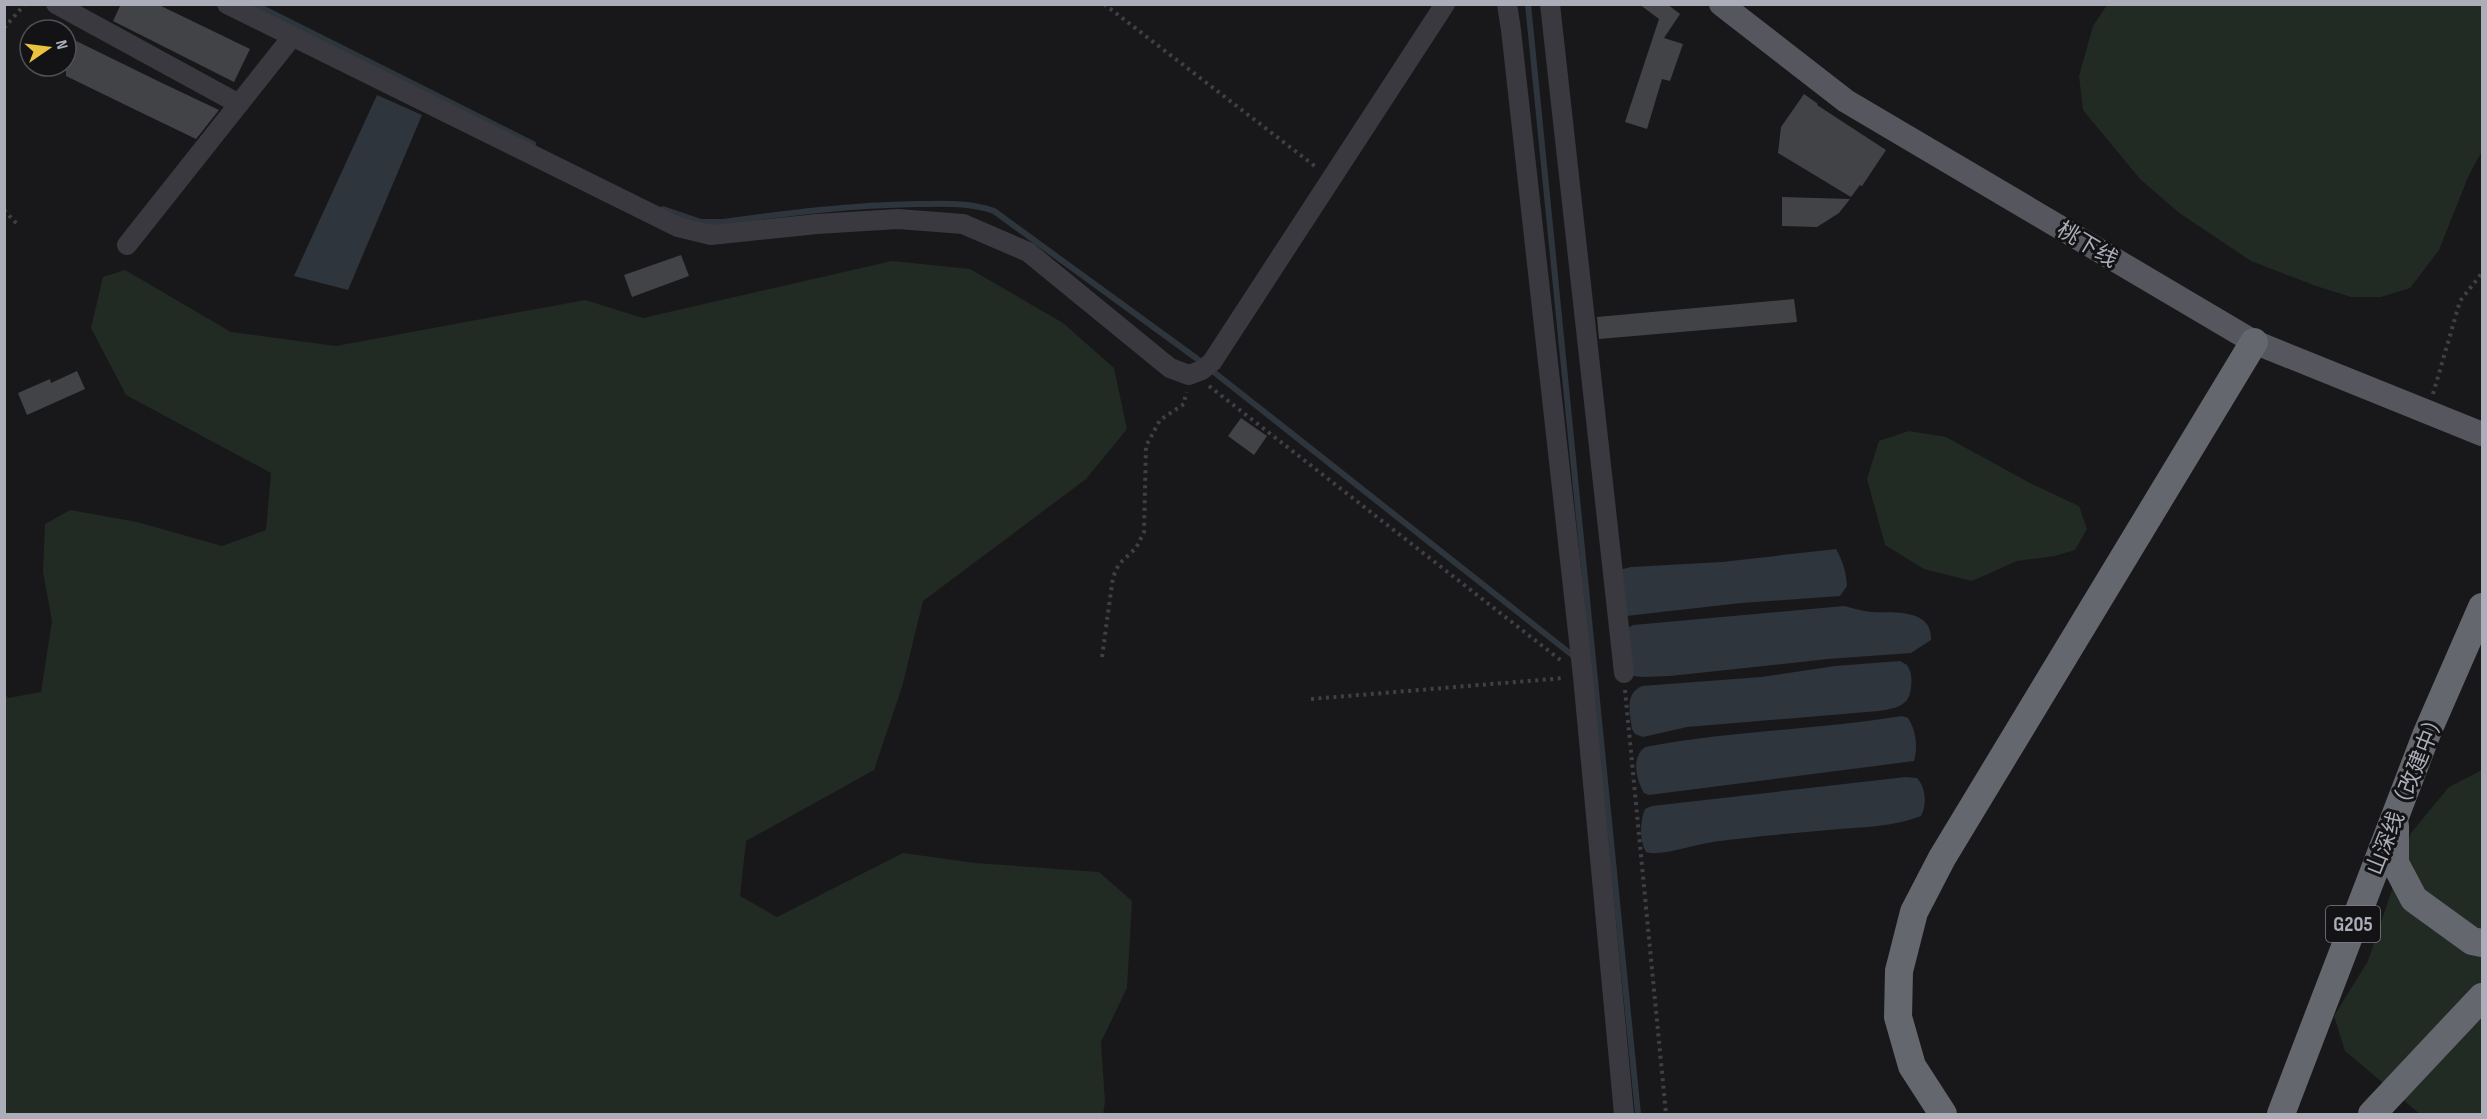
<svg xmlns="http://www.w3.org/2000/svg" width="2487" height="1119" font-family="'Sofia Sans Condensed','Noto Sans SC',sans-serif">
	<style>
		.green { fill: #222a24 }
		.water { fill: #2e353d }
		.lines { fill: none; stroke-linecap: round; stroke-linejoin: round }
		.stream { stroke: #2e353d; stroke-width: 6 }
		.building { fill: #424347 }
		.path { stroke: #3f4046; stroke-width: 4; stroke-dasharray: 3 4.5; stroke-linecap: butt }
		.minor { stroke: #39393f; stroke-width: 20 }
		.major { stroke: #55565e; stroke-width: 24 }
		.highway { stroke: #65676f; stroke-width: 28 }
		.labels { text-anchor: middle; stroke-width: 6; stroke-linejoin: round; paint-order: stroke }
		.shield { fill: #131315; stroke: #7d8088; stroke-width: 1.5 }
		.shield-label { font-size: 21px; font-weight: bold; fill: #abaeb9 }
		.street-label { font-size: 22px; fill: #abaeb9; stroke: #131315 }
	</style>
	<rect width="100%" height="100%" fill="#18181a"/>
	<g class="green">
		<polygon points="2107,5 2482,5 2482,151 2469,175 2439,250 2410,288 2381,297 2351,297 2316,286 2251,261 2178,212 2140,179 2083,110 2079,76 2093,26"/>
		<polygon points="892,261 970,269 1063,323 1114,368 1127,429 1086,479 923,601 902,687 874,770 746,841 740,896 777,917 903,853 975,863 1099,872 1132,901 1127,988 1101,1042 1105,1102 1103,1114 5,1114 5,694 8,698 41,692 52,621 43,572 45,524 70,510 137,522 222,546 266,530 271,473 126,395 91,328 103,277 125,270 231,332 336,346 585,300 643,318"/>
		<polygon points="1909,431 1946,437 2030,483 2079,506 2087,529 2075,550 2055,556 2017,561 1972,581 1924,569 1885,545 1867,479 1879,441"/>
		<polygon points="2482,770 2482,1114 2420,1114 2345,1051 2334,1016 2368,961 2411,833 2449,787"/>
	</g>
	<g class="water">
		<polygon points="377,95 422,115 348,290 294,276"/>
		<path d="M1836,549C1843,561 1846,572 1847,586L1840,596L1741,603L1626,616L1619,570L1631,567L1722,562Z"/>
		<path d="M1844,606C1853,608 1862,611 1871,612C1892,613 1933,608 1931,640L1911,653L1828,659L1670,676L1642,677L1634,676L1629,671L1626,629L1633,625Z"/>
		<path d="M1900,661L1907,665C1912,673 1912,679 1911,688C1909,707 1895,708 1879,711L1687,727L1643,737L1635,734L1632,729C1630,713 1624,694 1642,686L1761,677L1835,666Z"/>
		<path d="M1902,716L1908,718C1916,730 1918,747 1914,761L1649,795L1644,793C1636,779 1631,758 1645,747C1729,731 1816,730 1902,716Z"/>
		<path d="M1906,777L1917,778C1926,788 1927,804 1921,816C1896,826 1867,827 1840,829C1798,833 1755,836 1713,842C1696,844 1659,857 1646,852C1639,840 1640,821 1645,809L1652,806Z"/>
	</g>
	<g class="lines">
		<g class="stream">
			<polyline points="254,4 533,144"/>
			<polyline points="1528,4 1638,1114"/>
			<path d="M663,209L701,222H723C788,213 852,205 917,204C943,204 969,202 994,211L1196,358L1576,658"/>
		</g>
	</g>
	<g class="building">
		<polygon points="121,4 157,4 250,49 234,82 113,21"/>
		<polygon points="1639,4 1667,4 1680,14 1664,38 1683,44 1670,81 1662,79 1647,129 1625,122 1659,19"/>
		<polygon points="66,36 162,83 219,110 196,139 140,112 66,76"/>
		<polygon points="1804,94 1818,104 1817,105 1886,150 1862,186 1860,185 1851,197 1778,153 1781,127"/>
		<polygon points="1782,197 1850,199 1839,213 1817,227 1782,226"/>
		<polygon points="681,255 689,276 632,297 624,275"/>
		<polygon points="1794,299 1797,322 1599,339 1597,317"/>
		<polygon points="77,371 85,389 27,415 18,393 50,379 51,383"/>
		<polygon points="1241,418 1267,436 1254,455 1228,436"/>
	</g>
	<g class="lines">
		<g class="path">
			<polyline points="1104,4 1316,167"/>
			<polyline points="4,28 25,4"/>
			<polyline points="4,210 17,224"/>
			<polyline points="1209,386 1563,662"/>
			<polyline points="2433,394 2460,301 2482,273"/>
			<polyline points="1102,657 1113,577 1119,564 1136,548 1144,532 1146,446 1160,420 1184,404 1186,392"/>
			<polyline points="1625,690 1666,1114"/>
			<polyline points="1311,699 1564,678"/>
		</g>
		<g class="minor">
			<polyline points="56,4 239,104"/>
			<polyline points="227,4 678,227 711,235 817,224 898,219 963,224 1028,252 1170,368 1189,375 1202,370 1212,362 1445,4"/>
			<polyline points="1507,4 1511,30 1583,677 1624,1114"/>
			<polyline points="1550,4 1624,673"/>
			<polyline points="127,245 292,37"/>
		</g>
		<polyline class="major" points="1721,4 1846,101 2254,342 2482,434"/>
		<g class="highway">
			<polyline points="2395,826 2395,863 2414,899 2472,941 2482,943"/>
			<polyline points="1943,1114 1912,1066 1898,1017 1899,971 1914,912 1942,858 2254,342"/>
			<polyline points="2281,1114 2427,733 2482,607"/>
			<polyline points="2372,1114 2482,997"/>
		</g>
	</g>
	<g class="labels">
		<rect class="shield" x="2326" y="906" width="54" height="36" rx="4.5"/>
		<g class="shield-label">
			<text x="2353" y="931">G205</text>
		</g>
		<g class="street-label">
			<text transform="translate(2088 244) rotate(31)" y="8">桃下线</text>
			<text transform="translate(2405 792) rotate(-68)" y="8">山深线（改建中）</text>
		</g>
	</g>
	<rect width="2487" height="1119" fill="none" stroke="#abaeb9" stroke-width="12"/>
	<g transform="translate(48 48) rotate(76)"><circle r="28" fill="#131315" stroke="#505157" stroke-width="1.5"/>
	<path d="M0-4.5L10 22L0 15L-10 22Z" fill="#eac340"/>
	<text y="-9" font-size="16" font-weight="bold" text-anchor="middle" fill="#abaeb9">N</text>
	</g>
</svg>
